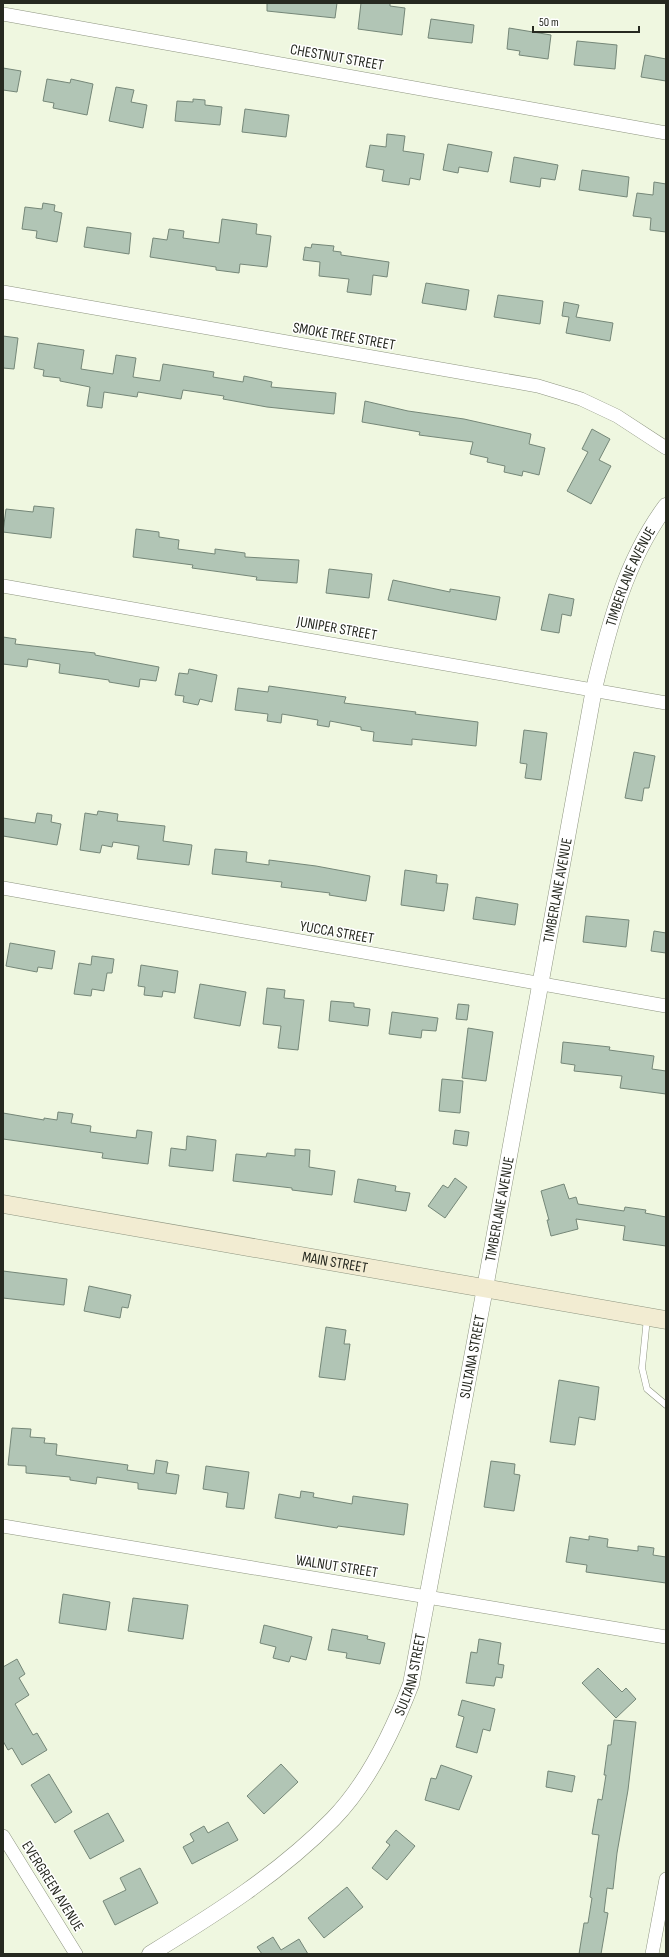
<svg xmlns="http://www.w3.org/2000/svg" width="669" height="1957" font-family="'Sofia Sans Condensed',sans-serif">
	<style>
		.building { fill: #b1c5b5; stroke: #758778 }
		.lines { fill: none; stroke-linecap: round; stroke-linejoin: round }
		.service-casing { stroke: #8e9580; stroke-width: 7 }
		.minor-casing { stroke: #8e9580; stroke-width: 14 }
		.tertiary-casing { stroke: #8e9580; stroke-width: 17 }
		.secondary-casing { stroke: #8e9580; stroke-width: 19 }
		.service { stroke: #fff; stroke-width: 6 }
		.minor { stroke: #fff; stroke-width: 13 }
		.tertiary { stroke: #fff; stroke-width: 16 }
		.secondary { stroke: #f2ecd2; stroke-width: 18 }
		.labels { text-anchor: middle; stroke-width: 3; stroke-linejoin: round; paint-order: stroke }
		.street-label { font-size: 15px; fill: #262920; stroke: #fff }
	</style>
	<rect width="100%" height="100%" fill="#eff7e0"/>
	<g class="building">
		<polygon points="267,3 337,3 335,18 267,11"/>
		<polygon points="361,3 390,3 390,6 405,8 402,35 358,29"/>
		<polygon points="431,19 474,25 472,43 428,38"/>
		<polygon points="509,28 551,35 548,59 519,55 520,51 507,49"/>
		<polygon points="577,41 617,45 615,69 574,65"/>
		<polygon points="645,55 666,59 666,81 641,77"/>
		<polygon points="3,68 21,71 17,92 3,90"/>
		<polygon points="47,79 70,83 71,79 93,84 87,115 53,108 54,103 43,101"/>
		<polygon points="116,87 134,90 131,102 147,105 143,128 109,121"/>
		<polygon points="193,99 205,100 205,105 222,107 220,125 175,121 177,101 193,102"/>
		<polygon points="245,109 289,115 286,137 242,132"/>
		<polygon points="387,134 405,136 403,151 424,154 420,180 410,178 409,185 382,181 384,170 366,167 370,145 386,147"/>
		<polygon points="448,144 492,152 488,172 459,167 458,173 443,170"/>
		<polygon points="514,157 558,165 555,180 541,178 540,187 510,182"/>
		<polygon points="582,170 629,177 627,197 579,190"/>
		<polygon points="654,182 666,184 666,232 650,230 651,218 633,216 637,193 653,195"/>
		<polygon points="43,203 55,205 54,211 62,213 57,242 36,238 37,231 22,229 25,207 42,209"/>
		<polygon points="222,219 257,224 256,234 271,236 267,267 240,264 239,273 216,270 216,267 150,257 153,238 167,240 169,229 184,231 183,238 219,243"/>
		<polygon points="87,227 131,233 129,254 84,247"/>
		<polygon points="312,244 334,246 333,251 341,252 341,255 389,262 387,277 373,275 371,295 347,292 349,279 319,276 320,262 303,260 305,247 311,248"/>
		<polygon points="426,283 469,290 466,310 422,303"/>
		<polygon points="498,295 543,301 540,324 494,317"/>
		<polygon points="564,302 579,305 576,317 613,323 610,341 566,333 569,317 562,316"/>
		<polygon points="3,336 18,338 14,369 3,368"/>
		<polygon points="38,343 84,350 81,369 113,374 116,355 136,358 133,377 160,381 163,364 214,372 213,377 243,382 244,376 272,382 271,387 336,393 334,414 267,407 223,399 224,396 183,390 181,399 138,392 137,397 104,392 102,408 87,406 90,387 60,381 60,378 43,376 44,370 34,368"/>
		<polygon points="365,401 408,411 464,419 531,434 529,444 545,448 539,475 523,471 522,476 504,472 505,466 487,462 488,458 470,454 473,442 419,435 420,432 362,422"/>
		<polygon points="592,429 610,439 599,460 611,466 591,504 567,491 588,452 582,449"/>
		<polygon points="34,506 54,508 51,538 3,532 6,509 33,512"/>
		<polygon points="136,529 159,532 159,537 179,540 178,549 215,554 215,549 245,553 245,557 299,560 297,583 256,580 257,577 192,568 193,565 133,557"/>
		<polygon points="329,569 372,574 369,598 326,593"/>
		<polygon points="393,580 450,592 450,589 500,597 496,620 388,600"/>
		<polygon points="549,594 574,599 571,616 562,614 559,633 541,630"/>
		<polygon points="3,637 16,639 15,644 95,653 95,655 159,667 156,681 140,679 139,687 109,682 109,680 59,673 60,664 28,659 27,667 3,664"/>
		<polygon points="189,669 217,675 212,702 200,699 198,705 183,702 184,696 175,695 179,673 188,674"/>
		<polygon points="269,686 346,697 344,703 416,712 415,714 478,722 476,746 412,739 412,745 373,741 374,732 361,730 361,727 330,721 329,727 317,725 318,720 282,714 281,723 267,721 268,714 235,710 238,688 268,692"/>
		<polygon points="524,730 547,733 541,780 525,778 527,764 520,763"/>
		<polygon points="634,752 655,756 649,788 644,788 642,801 625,798"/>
		<polygon points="98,811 118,814 117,821 165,826 163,841 192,845 189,865 137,859 139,846 113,842 112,847 102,845 100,853 80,850 85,813 97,815"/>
		<polygon points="37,813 52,815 51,822 61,824 57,845 3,836 3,818 35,823"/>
		<polygon points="215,849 247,852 246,862 269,865 269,860 316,866 370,876 366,901 329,895 330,893 281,887 282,882 212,874"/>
		<polygon points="405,870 437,875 436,883 448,884 444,911 401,905"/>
		<polygon points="476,897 518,904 515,925 473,919"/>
		<polygon points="586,916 629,920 626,947 583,942"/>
		<polygon points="654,931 666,933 666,953 651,951"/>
		<polygon points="10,943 55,951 52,969 38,967 37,972 6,966"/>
		<polygon points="92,956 114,959 112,973 107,973 104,991 92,989 91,996 74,994 79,963 91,965"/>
		<polygon points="141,965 178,971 175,993 163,991 162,997 144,995 145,987 138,986"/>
		<polygon points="200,984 246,992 240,1026 194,1018"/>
		<polygon points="267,988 285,990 284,998 304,1000 298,1050 278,1048 281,1026 263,1024"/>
		<polygon points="331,1001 354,1003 354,1007 370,1009 368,1026 329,1021"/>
		<polygon points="458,1004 469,1005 467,1020 456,1019"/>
		<polygon points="392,1012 438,1018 436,1031 422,1030 421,1038 389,1034"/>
		<polygon points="468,1028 493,1032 486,1081 462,1078"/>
		<polygon points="563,1042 610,1047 609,1050 654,1056 652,1069 666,1071 666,1094 620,1088 622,1076 574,1071 575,1065 561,1063"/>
		<polygon points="442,1079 463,1081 460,1113 439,1111"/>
		<polygon points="58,1112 73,1114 71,1123 91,1126 90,1132 136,1138 137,1130 152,1132 148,1164 102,1158 103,1153 3,1139 3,1113 44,1120 44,1118 57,1120"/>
		<polygon points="455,1130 469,1132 467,1146 453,1144"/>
		<polygon points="187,1136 216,1140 213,1171 169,1166 171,1148 186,1150"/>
		<polygon points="295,1149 310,1150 309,1167 335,1171 332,1195 292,1190 292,1188 233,1181 236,1154 266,1157 267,1153 295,1156"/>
		<polygon points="455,1178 467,1187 445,1218 428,1206 443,1185 448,1188"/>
		<polygon points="358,1179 396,1186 395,1191 410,1193 406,1211 354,1202"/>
		<polygon points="564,1184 569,1199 576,1197 578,1204 624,1211 625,1207 646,1210 645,1213 666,1217 666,1246 623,1240 625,1226 576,1219 578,1229 551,1236 547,1220 549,1220 541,1191"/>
		<polygon points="3,1271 67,1279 64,1305 3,1298"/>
		<polygon points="89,1286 131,1295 128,1308 122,1307 120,1318 84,1311"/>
		<polygon points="326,1327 346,1330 344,1344 350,1344 345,1380 319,1377"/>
		<polygon points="559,1380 599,1387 595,1420 579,1417 575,1445 550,1442"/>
		<polygon points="12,1428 31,1429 30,1437 45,1438 44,1443 57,1444 56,1455 128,1465 127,1470 154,1474 156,1460 168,1462 166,1473 179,1475 176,1494 138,1489 138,1483 97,1477 96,1484 70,1480 70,1477 26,1473 26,1466 8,1465"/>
		<polygon points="491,1461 515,1464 514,1474 520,1475 514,1511 484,1507"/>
		<polygon points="206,1466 249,1472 244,1509 226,1507 228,1493 203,1489"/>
		<polygon points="301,1491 314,1493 313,1497 352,1504 353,1496 408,1504 404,1535 338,1526 337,1528 275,1518 279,1494 300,1498"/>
		<polygon points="589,1536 608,1539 607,1547 638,1551 638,1546 654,1548 653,1555 666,1557 666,1583 586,1572 587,1565 566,1562 570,1537 589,1540"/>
		<polygon points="63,1594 110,1602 106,1630 59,1623"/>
		<polygon points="133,1598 188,1605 183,1639 128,1631"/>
		<polygon points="264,1625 312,1637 306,1660 291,1656 289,1662 273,1658 276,1647 260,1643"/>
		<polygon points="332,1629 368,1636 367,1639 385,1643 380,1664 346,1658 347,1653 328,1650"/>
		<polygon points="479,1639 501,1643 498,1664 504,1665 502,1678 496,1677 494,1686 466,1683 471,1652 477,1653"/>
		<polygon points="17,1659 25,1674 19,1678 29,1695 15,1704 33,1735 37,1733 47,1750 22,1765 12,1748 8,1750 3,1741 3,1667"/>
		<polygon points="598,1668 622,1692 626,1688 636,1699 616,1718 582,1683"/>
		<polygon points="462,1700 495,1709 490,1731 483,1729 477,1753 456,1747 464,1717 458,1715"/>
		<polygon points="614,1720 636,1722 628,1790 617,1853 613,1889 607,1888 604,1912 608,1913 601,1954 579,1954 584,1923 588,1923 592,1898 590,1897 599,1835 592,1834 598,1799 602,1800 606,1775 604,1775 608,1745 611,1745"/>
		<polygon points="281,1764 298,1782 264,1814 247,1796"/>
		<polygon points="441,1765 472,1776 459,1810 425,1800 431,1778 436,1779"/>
		<polygon points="548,1771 575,1776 572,1792 546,1787"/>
		<polygon points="49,1774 72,1812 55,1823 31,1785"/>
		<polygon points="108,1813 124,1841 90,1859 74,1831"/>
		<polygon points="228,1822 238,1840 192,1864 183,1847 194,1841 190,1834 204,1826 208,1833"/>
		<polygon points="396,1830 415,1846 387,1880 372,1868 390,1845 386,1842"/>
		<polygon points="140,1868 158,1903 115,1925 103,1901 126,1890 120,1878"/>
		<polygon points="347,1887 363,1907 324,1938 308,1918"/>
		<polygon points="273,1937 281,1950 299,1939 308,1954 262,1954 257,1947"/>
	</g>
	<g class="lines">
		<defs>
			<polyline id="service" points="647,1318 642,1368 647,1389 666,1405"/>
			<g id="minor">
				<polyline points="3,14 666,133"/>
				<polyline points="3,292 538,386 581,399 617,416 666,448"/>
				<polyline points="3,586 666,703"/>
				<polyline points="3,888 666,1006"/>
				<polyline points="3,1526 666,1637"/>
				<polyline points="3,1836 76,1954"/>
				<polyline points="652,1954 666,1879"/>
			</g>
			<g id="tertiary">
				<path id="s1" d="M150,1954C215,1914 279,1874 333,1819C369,1782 393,1731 411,1684L485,1288L594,689C609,625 626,560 666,506"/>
			</g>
			<g id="secondary">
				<path id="s2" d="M3,1204L666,1320"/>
			</g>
		</defs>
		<use href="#service" class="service-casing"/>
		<use href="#minor" class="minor-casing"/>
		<use href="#tertiary" class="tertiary-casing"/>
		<use href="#secondary" class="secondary-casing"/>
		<use href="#service" class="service"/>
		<use href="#minor" class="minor"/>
		<use href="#tertiary" class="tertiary"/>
		<use href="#secondary" class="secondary"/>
	</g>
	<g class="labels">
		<g class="street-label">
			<text transform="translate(337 57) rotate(10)" y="5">CHESTNUT STREET</text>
			<text transform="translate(344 336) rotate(10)" y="5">SMOKE TREE STREET</text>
			<text dy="5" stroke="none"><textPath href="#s1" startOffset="1515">TIMBERLANE AVENUE</textPath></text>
			<text transform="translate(337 628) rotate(10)" y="5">JUNIPER STREET</text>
			<text dy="5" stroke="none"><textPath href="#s1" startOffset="1192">TIMBERLANE AVENUE</textPath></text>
			<text transform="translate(337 932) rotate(10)" y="5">YUCCA STREET</text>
			<text dy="5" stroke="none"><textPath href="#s1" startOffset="868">TIMBERLANE AVENUE</textPath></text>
			<text dy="5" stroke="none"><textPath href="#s2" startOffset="337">MAIN STREET</textPath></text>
			<text dy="5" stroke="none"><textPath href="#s1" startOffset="718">SULTANA STREET</textPath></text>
			<text transform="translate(337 1566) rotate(9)" y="5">WALNUT STREET</text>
			<text dy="5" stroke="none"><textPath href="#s1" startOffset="394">SULTANA STREET</textPath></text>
			<text transform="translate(53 1886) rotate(58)" y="5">EVERGREEN AVENUE</text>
		</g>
	</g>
	<rect width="669" height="1957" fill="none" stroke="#262920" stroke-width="8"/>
	<path d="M533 26v6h106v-6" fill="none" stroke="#262920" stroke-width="2"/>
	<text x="539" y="26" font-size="12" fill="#262920" stroke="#ffffff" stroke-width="3" paint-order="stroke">50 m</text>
</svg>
